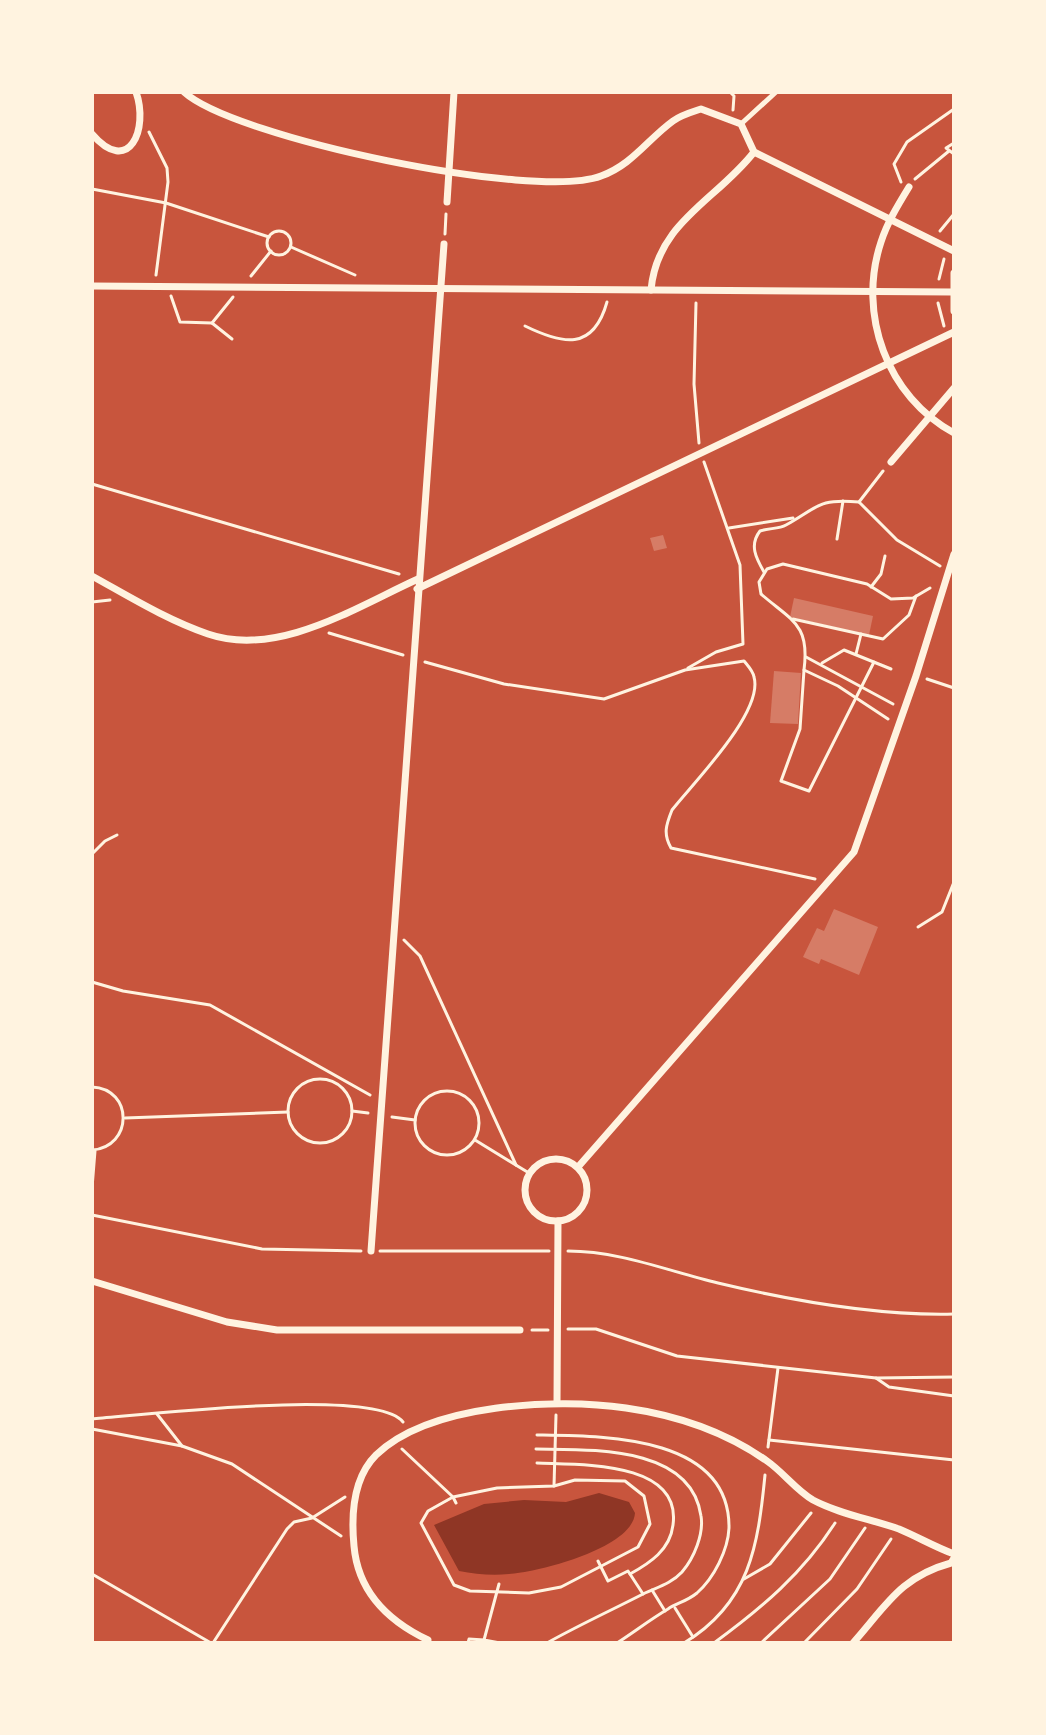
<svg xmlns="http://www.w3.org/2000/svg" width="1046" height="1735" font-family="Merriweather,serif">
	<style>
		.water { fill: #8f3625 }
		.building { fill: #d67c66 }
		.lines { fill: none; stroke-linecap: round; stroke-linejoin: round }
		.path { stroke: #fff3e0; stroke-width: 3 }
		.service { stroke: #fff3e0; stroke-width: 5 }
		.pedestrian { stroke: #fff3e0; stroke-width: 7 }
	</style>
	<rect width="100%" height="100%" fill="#c8553d"/>
	<path class="water" d="M599,1493L629,1502L635,1513C633,1548 539,1572 509,1574C492,1576 475,1574 459,1571L434,1525L484,1504L524,1500L566,1502Z"/>
	<g class="building">
		<polygon points="663,535 667,548 654,551 650,538"/>
		<polygon points="794,598 873,616 869,635 790,617"/>
		<polygon points="774,671 801,673 798,724 770,723"/>
		<polygon points="834,909 878,927 859,975 821,959 819,964 803,957 817,928 824,931"/>
	</g>
	<g class="lines">
		<g class="path">
			<polyline points="730,92 734,96 733,110"/>
			<polyline points="149,132 167,168 168,182 156,275"/>
			<polyline points="954,143 946,148 954,154"/>
			<polyline points="915,179 949,151"/>
			<polyline points="901,182 894,164 907,142 954,109"/>
			<polyline points="92,189 166,203 269,237"/>
			<polyline points="940,231 954,214"/>
			<circle cx="279" cy="243" r="12"/>
			<polyline points="445,234 446,214"/>
			<polyline points="291,247 355,275"/>
			<polyline points="251,276 271,251"/>
			<polyline points="939,279 944,259"/>
			<polyline points="171,296 180,322 212,323 233,297"/>
			<polyline points="696,303 694,384 699,443"/>
			<polyline points="938,303 944,326"/>
			<polyline points="212,323 232,339"/>
			<path d="M525,326C562,344 593,352 607,302"/>
			<polyline points="883,471 859,502 897,540 940,566"/>
			<polyline points="92,484 399,574"/>
			<polyline points="729,528 793,518"/>
			<polyline points="837,539 843,501"/>
			<path d="M764,572C756,558 749,545 760,531C769,528 779,529 786,525C818,507 819,498 859,502"/>
			<polyline points="871,587 881,574 885,556"/>
			<polyline points="92,602 110,600"/>
			<polyline points="793,619 883,639 909,615 916,596"/>
			<polyline points="329,633 403,655"/>
			<polyline points="856,654 861,634"/>
			<polyline points="806,657 893,704"/>
			<path d="M425,662L504,684L604,699L685,670L744,661C748,666 753,671 754,677C764,712 693,783 672,810C666,825 663,834 671,848L815,879"/>
			<polyline points="822,663 844,650 891,669"/>
			<polyline points="688,668 716,652 743,644 740,565 704,462"/>
			<polyline points="804,670 800,729 781,781 809,791 874,662"/>
			<polyline points="927,679 954,688"/>
			<path d="M888,719L838,686L804,670C810,624 792,621 761,594L759,582L767,569L783,564L867,584L891,599L913,598L930,588"/>
			<polyline points="92,854 105,841 117,835"/>
			<polyline points="918,927 942,912 954,882"/>
			<polyline points="404,940 420,956 516,1165"/>
			<polyline points="92,982 123,991 210,1005 370,1095"/>
			<circle cx="320" cy="1111" r="32"/>
			<path d="M92,1087C134,1089 133,1147 92,1150"/>
			<circle cx="447" cy="1123" r="32"/>
			<polyline points="352,1111 368,1113"/>
			<polyline points="392,1117 415,1120"/>
			<polyline points="125,1118 288,1112"/>
			<polyline points="475,1140 529,1173"/>
			<polyline points="92,1188 95,1151"/>
			<polyline points="92,1215 262,1249 361,1251"/>
			<polyline points="380,1251 549,1251"/>
			<path d="M568,1251C619,1251 668,1271 718,1283C793,1301 876,1316 954,1314"/>
			<polyline points="568,1329 596,1329 677,1356 876,1378 954,1377"/>
			<polyline points="532,1330 548,1330"/>
			<polyline points="876,1378 889,1387 954,1396"/>
			<polyline points="157,1414 182,1446 232,1464 341,1536"/>
			<path d="M92,1419C143,1415 375,1387 403,1422"/>
			<polyline points="92,1429 182,1446"/>
			<path d="M537,1435C604,1436 730,1435 729,1528C728,1550 714,1578 697,1593C686,1602 676,1603 668,1609C651,1619 634,1632 617,1643"/>
			<polyline points="769,1440 954,1460"/>
			<polyline points="768,1447 778,1368"/>
			<polyline points="402,1449 453,1497 428,1511 421,1523 454,1585 470,1591 529,1593 561,1587 638,1547 650,1524 644,1496 625,1481 575,1480 554,1486 497,1488 453,1497 456,1503"/>
			<path d="M536,1449C591,1450 691,1445 701,1516C704,1534 694,1558 682,1572C672,1583 658,1587 645,1593C612,1610 579,1625 547,1643"/>
			<path d="M537,1463C578,1465 682,1460 673,1525C670,1550 650,1563 630,1574L628,1571L608,1581L598,1561"/>
			<polyline points="554,1486 556,1415"/>
			<polyline points="92,1574 211,1643"/>
			<polyline points="630,1574 643,1594"/>
			<polyline points="744,1579 770,1564 811,1513"/>
			<polyline points="499,1584 484,1640 500,1643"/>
			<polyline points="652,1590 665,1611"/>
			<polyline points="675,1608 693,1637"/>
			<polyline points="213,1643 287,1529 294,1522 312,1518 345,1497"/>
			<polyline points="468,1643 469,1639 484,1640"/>
			<path d="M684,1643C750,1603 758,1546 765,1475"/>
			<path d="M714,1643C762,1608 803,1573 835,1523"/>
			<polyline points="761,1643 830,1579 865,1528"/>
			<polyline points="804,1643 857,1589 891,1539"/>
		</g>
		<polyline class="service" points="741,124 776,92"/>
		<g class="pedestrian">
			<path d="M184,92C234,138 536,201 601,176C632,165 648,139 673,121C681,115 692,112 701,109L741,124L754,152L954,251"/>
			<path d="M92,134C129,177 149,129 136,92"/>
			<path d="M909,187C898,205 887,223 881,242C857,314 887,397 954,433"/>
			<polyline points="447,202 454,92"/>
			<polyline points="954,273 954,311"/>
			<polyline points="92,286 952,292"/>
			<path d="M651,290C657,222 717,200 754,152"/>
			<polyline points="891,462 954,388"/>
			<path d="M92,576C130,597 167,620 208,634C278,658 356,607 418,579"/>
			<polyline points="417,589 954,332"/>
			<circle cx="556" cy="1190" r="31"/>
			<polyline points="578,1167 854,852 916,676 954,554"/>
			<polyline points="371,1251 444,244"/>
			<polyline points="92,1281 227,1322 277,1330 520,1330"/>
			<polyline points="557,1403 558,1221"/>
			<path d="M427,1643L428,1640C388,1621 358,1592 354,1546C351,1515 353,1478 376,1455C430,1403 557,1398 626,1408C675,1415 726,1432 767,1461C783,1472 796,1490 813,1500C839,1514 871,1519 899,1529C918,1537 935,1547 954,1554"/>
			<path d="M853,1643C886,1606 900,1577 951,1563L954,1558"/>
		</g>
	</g>
	<rect width="1046" height="1735" fill="none" stroke="#fff3e0" stroke-width="188"/>
</svg>
